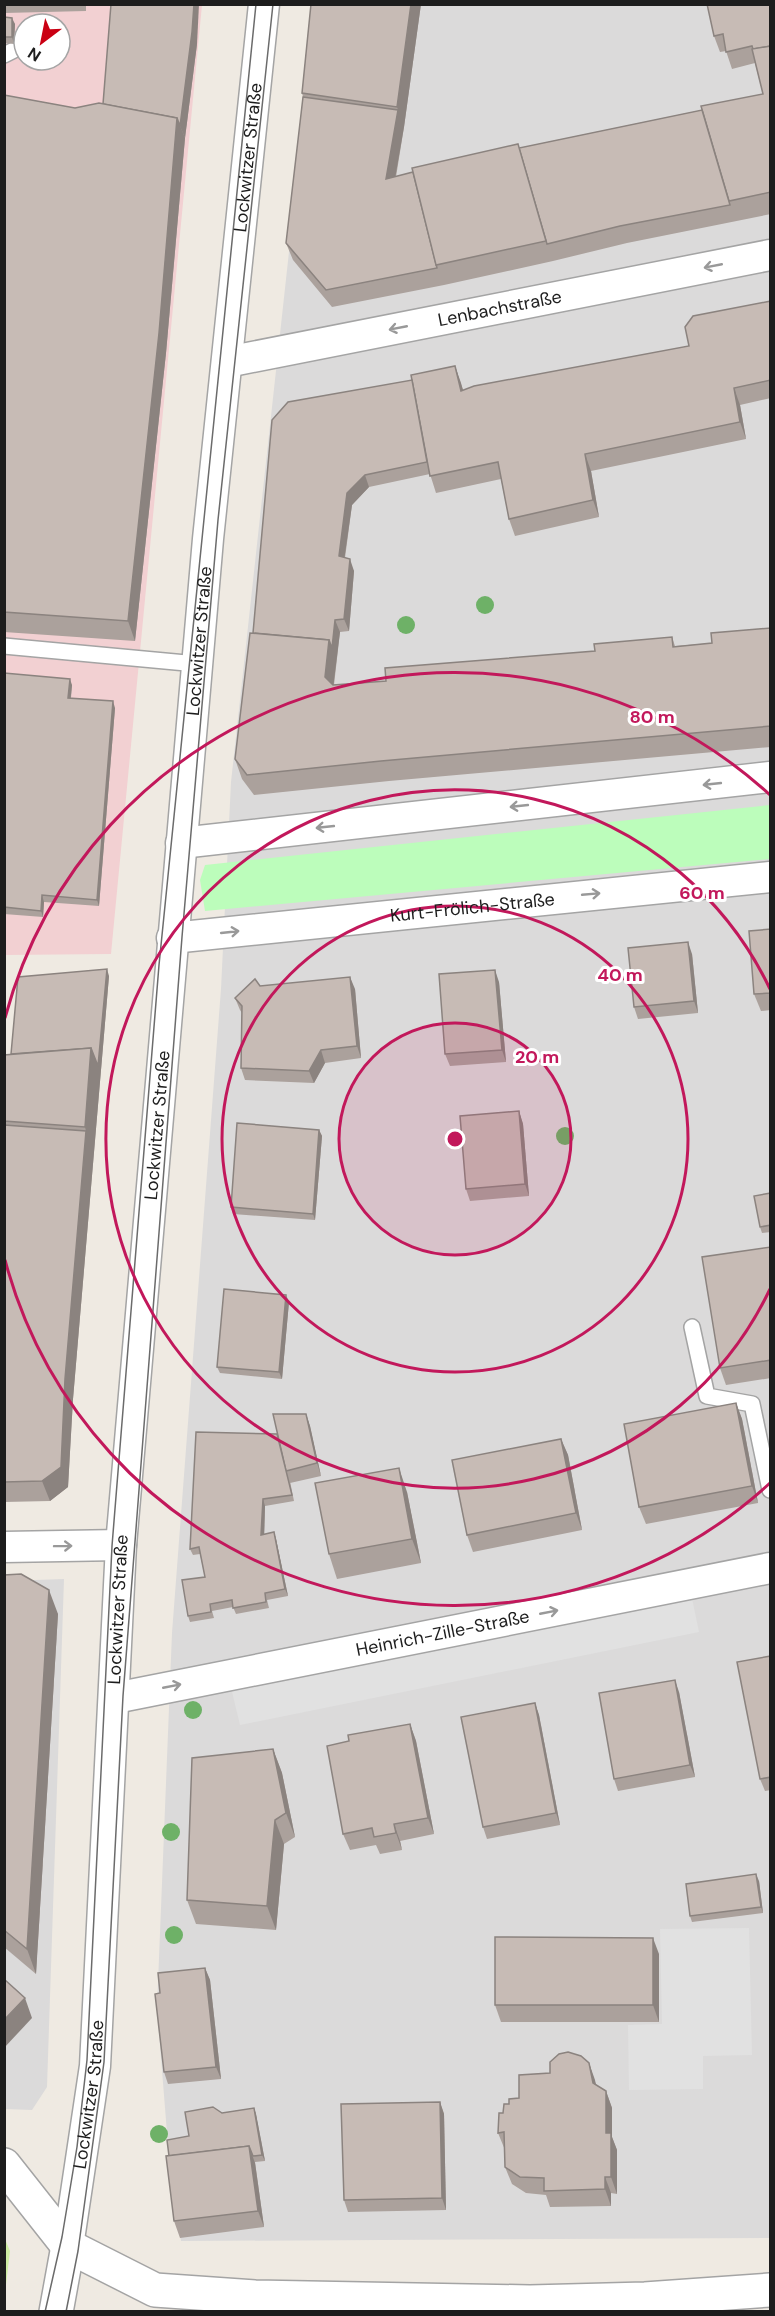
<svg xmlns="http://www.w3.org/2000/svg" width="775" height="2316" font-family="'DM Sans',sans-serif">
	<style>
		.residential { fill: #dbdada }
		.commercial { fill: #f2d0d2; fill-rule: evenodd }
		.grass { fill: #cfeea4 }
		.park { fill: #bcfdbb }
		.parking { fill: #e1e1e1 }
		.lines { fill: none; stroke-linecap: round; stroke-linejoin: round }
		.service-casing { stroke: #a4a4a4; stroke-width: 18 }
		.minor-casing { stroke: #a4a4a4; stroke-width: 33 }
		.tertiary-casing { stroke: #a4a4a4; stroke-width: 36 }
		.service { stroke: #fff; stroke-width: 15 }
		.minor { stroke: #fff; stroke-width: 30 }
		.tertiary { stroke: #fff; stroke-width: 33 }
		.tram { stroke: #6b6b6b; stroke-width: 1.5 }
		.tree { fill: #6eb167 }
		.wall { fill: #aba19c }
		.shaded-wall { fill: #8b837f }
		.building { fill: #c7bbb5; stroke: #8b837f; stroke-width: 1.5 }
		.oneway { stroke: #999 }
		.ring { fill: none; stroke: #c2185b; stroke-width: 3 }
		.labels { text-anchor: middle; stroke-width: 6; stroke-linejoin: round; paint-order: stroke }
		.street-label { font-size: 18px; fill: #1d1d1d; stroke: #fff }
		.centre { fill: #c2185b; stroke: #fff; stroke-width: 3 }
		.ring-label { font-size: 18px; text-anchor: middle; font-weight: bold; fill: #c2185b; stroke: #fff; stroke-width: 6; stroke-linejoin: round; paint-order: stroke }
	</style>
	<rect width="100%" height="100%" fill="#efeae2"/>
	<g class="residential">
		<polygon points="316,5 770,5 770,2238 181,2241 170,2170 157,2008 172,1633 221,989 231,782"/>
		<polygon points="64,1579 47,2087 32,2110 5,2109 5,1581"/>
	</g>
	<path class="commercial" d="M4,5H202L111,954L5,955ZM24,24H60V60H24Z"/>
	<polygon class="grass" points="5,2239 10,2251 5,2293"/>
	<polygon class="park" points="770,805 770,859 205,911 200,880 205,865"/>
	<g class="parking">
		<polygon points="689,1584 699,1632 240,1725 228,1675"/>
		<polygon points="749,1928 752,2055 703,2056 703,2089 629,2090 628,2025 662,2024 660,1929"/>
	</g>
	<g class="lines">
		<defs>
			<g id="service">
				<polyline points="4,55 18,48 24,41"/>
				<polyline points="4,646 197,664"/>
				<polyline points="692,1327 707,1396 752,1404 770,1490"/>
			</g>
			<g id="minor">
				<path id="s1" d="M227,362L770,255"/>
				<polyline points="181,843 770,777"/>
				<path id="s2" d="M172,938L770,877"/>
				<polyline points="4,1547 121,1545"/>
				<path id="s3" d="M115,1698L770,1568"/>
				<path id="s4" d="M68,2246L95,2066L121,1545L208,539L264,4"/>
			</g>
			<g id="tertiary">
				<polyline points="4,2165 68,2246 155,2290 255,2297 530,2302 645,2299 770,2290"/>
				<polyline points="56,2312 68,2246"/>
			</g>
		</defs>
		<use href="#service" class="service-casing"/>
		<use href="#minor" class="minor-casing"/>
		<use href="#tertiary" class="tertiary-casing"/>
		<use href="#service" class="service"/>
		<use href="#minor" class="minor"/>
		<use href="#tertiary" class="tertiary"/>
		<g class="tram">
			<polyline points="45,2312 62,2237 77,2147 87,2060 112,1546 159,965 256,4"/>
			<polyline points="66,2312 78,2251 104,2062 123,1696 182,937 218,520 273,4"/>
		</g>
	</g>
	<g class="tree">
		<circle cx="485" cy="605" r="9"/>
		<circle cx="406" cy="625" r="9"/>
		<circle cx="565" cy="1136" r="9"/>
		<circle cx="193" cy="1710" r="9"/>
		<circle cx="171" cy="1832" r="9"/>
		<circle cx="174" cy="1935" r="9"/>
		<circle cx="159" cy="2134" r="9"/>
	</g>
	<g class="wall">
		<polygon points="4,4 86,4 86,11 4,13"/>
		<polygon points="311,4 421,4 404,127 396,177 519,148 702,110 763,94 755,63 732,69 726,51 720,52 714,36 771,4 771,214 627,243 553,261 444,285 332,307 293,260 286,243 303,97 302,93"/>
		<polygon points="4,17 15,24 14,44 4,43"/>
		<polygon points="197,44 185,138 166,353 135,641 4,632 4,95 75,108 103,104"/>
		<polygon points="771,301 771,398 740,405 746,439 591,471 599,517 515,536 509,519 501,479 436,493 430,474 369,487 352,505 345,558 354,571 349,631 340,632 334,685 386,681 595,651 672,637 675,646 712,643 771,628 771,747 389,781 254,795 242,779 235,759 253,633 412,380 455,366 463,390 689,346"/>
		<polygon points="4,673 72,685 71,698 115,708 99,906 44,902 43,917 4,914"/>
		<polygon points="771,929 771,1010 761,1011 754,994"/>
		<polygon points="692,954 698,1013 638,1019 634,1007"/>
		<polygon points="109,976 73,1399 68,1487 50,1501 4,1502 4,1055 11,1054"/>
		<polygon points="499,982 506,1062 450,1066 445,1054"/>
		<polygon points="260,986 355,989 361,1058 325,1063 314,1083 245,1080 241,1068 242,1013 240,1010 235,998"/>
		<polygon points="519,1111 523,1124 529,1196 470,1201 466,1189"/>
		<polygon points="319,1130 322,1136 315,1220 233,1214 231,1207"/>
		<polygon points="771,1193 771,1232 762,1233 760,1227"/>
		<polygon points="771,1247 771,1378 726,1385 720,1368"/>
		<polygon points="289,1302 282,1379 220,1373 217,1367"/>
		<polygon points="736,1403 742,1419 758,1503 646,1524 639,1507"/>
		<polygon points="306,1414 310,1426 321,1476 290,1483 290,1481 294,1501 265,1506 264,1535 274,1532 276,1539 288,1596 267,1600 269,1608 236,1614 233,1607 212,1611 214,1618 190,1622 188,1616 205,1577 200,1554 193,1555 190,1549 277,1434"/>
		<polygon points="561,1439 568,1455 582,1530 473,1552 467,1535"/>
		<polygon points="407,1492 421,1563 337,1579 329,1554"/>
		<polygon points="4,1575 58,1614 36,1974 4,1947"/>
		<polygon points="771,1656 771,1790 765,1791 760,1779"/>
		<polygon points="679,1692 695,1777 618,1791 614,1779"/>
		<polygon points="535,1703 539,1715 560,1825 487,1839 483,1827"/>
		<polygon points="410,1724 416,1741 434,1834 400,1841 402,1850 380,1854 376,1845 350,1850 343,1834 349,1741"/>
		<polygon points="273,1749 282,1773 295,1837 284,1844 276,1930 196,1924 187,1900"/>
		<polygon points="759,1881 763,1913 692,1922 690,1916"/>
		<polygon points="659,1954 659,2022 501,2022 495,2005"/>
		<polygon points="205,1968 210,1980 221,2079 168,2084 164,2072 160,1993"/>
		<polygon points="589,2063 596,2085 606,2091 612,2108 612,2137 617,2150 617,2194 611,2193 611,2206 550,2207 546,2195 526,2193 512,2184 505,2167 505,2150 498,2133 503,2113 509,2104 519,2098 550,2073"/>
		<polygon points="440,2102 444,2114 446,2210 348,2212 344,2200"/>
		<polygon points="254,2108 256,2114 265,2161 255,2162 264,2227 180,2238 174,2221 169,2156 189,2136 222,2113"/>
	</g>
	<g class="shaded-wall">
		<polygon points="194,4 199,4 197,44 185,138 180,126"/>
		<polygon points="411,4 421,4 404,127 392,196 386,179 398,110 397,107"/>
		<polygon points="12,18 15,24 14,44 12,37"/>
		<polygon points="177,118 185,138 166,353 135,641 128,621"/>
		<polygon points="455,366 461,383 468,408 461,391"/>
		<polygon points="734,388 740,405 746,439 740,422"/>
		<polygon points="585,454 591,471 599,517 593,500"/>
		<polygon points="365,475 369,487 352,505 343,568 339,556 347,493"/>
		<polygon points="350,559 354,571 349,631 344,619"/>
		<polygon points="335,620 340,632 332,697 325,677 329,640"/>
		<polygon points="70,679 72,685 70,704 68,698"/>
		<polygon points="113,701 115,708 99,906 97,900"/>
		<polygon points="42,895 44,902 43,917 41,911"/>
		<polygon points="688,942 692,954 698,1013 694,1001"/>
		<polygon points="107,969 109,976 73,1399 68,1487 50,1501 42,1481 65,1379 86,1131 85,1127 91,1048"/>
		<polygon points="495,970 499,982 506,1062 502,1050"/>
		<polygon points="350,977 355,989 361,1058 357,1046"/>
		<polygon points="321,1050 325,1063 314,1083 309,1071"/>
		<polygon points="519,1111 523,1124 529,1196 525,1184"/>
		<polygon points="319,1130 322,1136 315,1220 313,1214"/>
		<polygon points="286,1295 289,1302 282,1379 279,1372"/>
		<polygon points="736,1403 742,1419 758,1503 752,1486"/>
		<polygon points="306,1414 310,1426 321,1476 317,1463"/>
		<polygon points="561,1439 568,1455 582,1530 576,1513"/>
		<polygon points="399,1468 407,1492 421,1563 412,1539"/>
		<polygon points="263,1499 265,1506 264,1542 261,1535"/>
		<polygon points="274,1532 276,1539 288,1596 285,1589"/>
		<polygon points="49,1590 58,1614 36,1974 27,1949"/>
		<polygon points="675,1680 679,1692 695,1777 690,1765"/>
		<polygon points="535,1703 539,1715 560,1825 556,1813"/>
		<polygon points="410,1724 416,1741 434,1834 428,1818"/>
		<polygon points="273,1749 282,1773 295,1837 286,1813"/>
		<polygon points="275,1820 284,1844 276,1930 267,1906"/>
		<polygon points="394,1824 400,1841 402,1850 396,1833"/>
		<polygon points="756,1874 759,1881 763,1913 761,1907"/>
		<polygon points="653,1938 659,1954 659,2022 653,2005"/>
		<polygon points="205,1968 210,1980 221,2079 216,2067"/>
		<polygon points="25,1998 32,2018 4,2048 4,2020"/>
		<polygon points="589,2063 595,2080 599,2099 593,2083"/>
		<polygon points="606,2091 612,2108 612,2137 617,2150 617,2194 611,2177 606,2133"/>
		<polygon points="440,2102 444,2114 446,2210 442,2198"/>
		<polygon points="254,2108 256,2114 265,2161 262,2155"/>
		<polygon points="249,2146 255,2163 264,2227 258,2211"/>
		<polygon points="605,2177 611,2193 611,2206 605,2189"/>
	</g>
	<g class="building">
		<polygon points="111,4 194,4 192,32 180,126 177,118 103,104"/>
		<polygon points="311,4 411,4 397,107 302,93"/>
		<polygon points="707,4 771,4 771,46 753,49 752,46 726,52 723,34 714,36"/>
		<polygon points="4,17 12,18 12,37 4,37"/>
		<polygon points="771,46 771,192 729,201 701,106 763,94 752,49"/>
		<polygon points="4,95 75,108 99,103 177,118 159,333 128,621 4,612"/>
		<polygon points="303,97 398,110 386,179 413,172 437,268 326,290 286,243"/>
		<polygon points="702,110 730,205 620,226 547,244 519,148"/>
		<polygon points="518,144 546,241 436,265 412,168"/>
		<polygon points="771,301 771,380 734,388 740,422 585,454 593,500 509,519 498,462 430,476 411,375 455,366 461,391 474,386 689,346 685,327 693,316"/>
		<polygon points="412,380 427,462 365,475 347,493 339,556 350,559 344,619 335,620 332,648 329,640 253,633 272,420 288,402"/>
		<polygon points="771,628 771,726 381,761 247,775 235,759 250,633 329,640 325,677 333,685 386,681 385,668 595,651 594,644 672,637 673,647 712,643 711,633"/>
		<polygon points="4,673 70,679 68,698 113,701 97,900 42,895 41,911 4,907"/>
		<polygon points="771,929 771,993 754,994 749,931"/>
		<polygon points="688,942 694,1001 634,1007 628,948"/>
		<polygon points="107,969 98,1066 91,1048 11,1054 18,977"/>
		<polygon points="495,970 502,1050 445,1054 439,974"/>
		<polygon points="350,977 357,1046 321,1050 309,1071 241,1068 242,1006 235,998 255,979 260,986"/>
		<polygon points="91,1048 85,1127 4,1121 4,1055"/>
		<polygon points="519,1111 525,1184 466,1189 460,1116"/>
		<polygon points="237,1123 319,1130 313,1214 231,1207"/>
		<polygon points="4,1125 86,1131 65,1379 61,1467 42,1481 4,1482"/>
		<polygon points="771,1193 771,1225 760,1227 754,1196"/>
		<polygon points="771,1247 771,1360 720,1368 702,1257"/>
		<polygon points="224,1289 286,1295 279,1372 217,1367"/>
		<polygon points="736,1403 752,1486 639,1507 624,1424"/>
		<polygon points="273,1414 306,1414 317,1463 286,1471"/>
		<polygon points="196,1432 277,1434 292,1495 263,1499 261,1535 274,1532 285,1589 265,1593 266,1602 233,1608 232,1600 210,1604 211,1612 188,1616 182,1580 205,1577 199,1547 190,1549"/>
		<polygon points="561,1439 576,1513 467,1535 452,1460"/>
		<polygon points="399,1468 412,1539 329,1554 315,1483"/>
		<polygon points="21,1574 49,1590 27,1949 4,1930 4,1575"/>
		<polygon points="771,1656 771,1777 760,1779 737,1662"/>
		<polygon points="675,1680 690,1765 614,1779 599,1693"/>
		<polygon points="535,1703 556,1813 483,1827 461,1717"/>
		<polygon points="410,1724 428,1818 394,1824 396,1833 374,1837 372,1828 343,1834 327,1746 349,1741 348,1735"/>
		<polygon points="273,1749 286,1813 275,1820 267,1906 187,1900 192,1758"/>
		<polygon points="756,1874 761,1907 690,1916 686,1884"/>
		<polygon points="495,1937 653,1938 653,2005 495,2005"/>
		<polygon points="205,1968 216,2067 164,2072 155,1994 160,1993 158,1973"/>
		<polygon points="4,1979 25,1998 4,2020"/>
		<polygon points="568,2052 581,2056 589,2063 593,2083 606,2091 606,2133 611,2133 611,2177 605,2177 605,2189 544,2191 544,2178 520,2177 505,2167 504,2132 498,2133 499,2113 503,2113 504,2104 509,2104 509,2099 519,2098 519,2075 550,2073 550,2062 559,2054"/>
		<polygon points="440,2102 442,2198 344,2200 341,2104"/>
		<polygon points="213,2107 222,2113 254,2108 262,2155 253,2156 249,2146 169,2156 167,2140 189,2136 185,2112"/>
		<polygon points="249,2146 258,2211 174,2221 166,2156"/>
	</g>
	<defs><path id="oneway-shaft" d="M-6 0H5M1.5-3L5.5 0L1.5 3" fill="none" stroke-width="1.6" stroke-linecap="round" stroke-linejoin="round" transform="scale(1.5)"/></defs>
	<g class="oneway">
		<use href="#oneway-shaft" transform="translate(713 266) rotate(169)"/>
		<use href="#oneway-shaft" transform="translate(398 328) rotate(169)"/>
		<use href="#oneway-shaft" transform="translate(712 784) rotate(174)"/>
		<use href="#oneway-shaft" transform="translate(519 806) rotate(174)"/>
		<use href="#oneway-shaft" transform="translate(325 827) rotate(174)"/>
		<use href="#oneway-shaft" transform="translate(591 894) rotate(-5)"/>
		<use href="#oneway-shaft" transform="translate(230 932) rotate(-6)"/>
		<use href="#oneway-shaft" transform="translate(63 1546) rotate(-1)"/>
		<use href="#oneway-shaft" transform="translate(549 1612) rotate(-11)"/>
		<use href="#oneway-shaft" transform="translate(172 1686) rotate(-11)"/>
	</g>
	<circle cx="455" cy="1139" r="116" fill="#c2185b" fill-opacity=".12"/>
	<g class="ring">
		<circle cx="455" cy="1139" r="116"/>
		<circle cx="455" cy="1139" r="233"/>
		<path d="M770 1289A349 349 0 1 1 770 989"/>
		<path d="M770 1483A466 466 0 0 1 5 1260M5 1018A466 466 0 0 1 770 795"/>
	</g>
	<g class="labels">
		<g class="street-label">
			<text dy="6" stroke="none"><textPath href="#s4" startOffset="2097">Lockwitzer Straße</textPath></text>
			<text dy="6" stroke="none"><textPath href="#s1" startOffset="278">Lenbachstraße</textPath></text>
			<text dy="6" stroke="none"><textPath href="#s4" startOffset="1611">Lockwitzer Straße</textPath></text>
			<text dy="6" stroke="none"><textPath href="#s2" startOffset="302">Kurt-Frölich-Straße</textPath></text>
			<text dy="6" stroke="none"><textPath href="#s4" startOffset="1125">Lockwitzer Straße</textPath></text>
			<text dy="6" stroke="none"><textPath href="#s4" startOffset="639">Lockwitzer Straße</textPath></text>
			<text dy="6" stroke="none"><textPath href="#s3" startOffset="334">Heinrich-Zille-Straße</textPath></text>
			<text dy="6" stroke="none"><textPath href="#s4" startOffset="153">Lockwitzer Straße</textPath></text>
		</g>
	</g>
	<circle cx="455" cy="1139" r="9" class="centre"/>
	<g class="ring-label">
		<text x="652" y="723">80 m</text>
		<text x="702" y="899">60 m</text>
		<text x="620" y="981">40 m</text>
		<text x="537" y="1063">20 m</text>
	</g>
	<rect width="775" height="2316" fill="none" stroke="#1d1d1d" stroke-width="12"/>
	<g transform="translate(42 42) rotate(212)"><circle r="28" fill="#ffffff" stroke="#a5a5a5" stroke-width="1.5"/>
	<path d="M0-4.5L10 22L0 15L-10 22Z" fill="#ca0013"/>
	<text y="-9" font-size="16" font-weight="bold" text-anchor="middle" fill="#1d1d1d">N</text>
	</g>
</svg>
